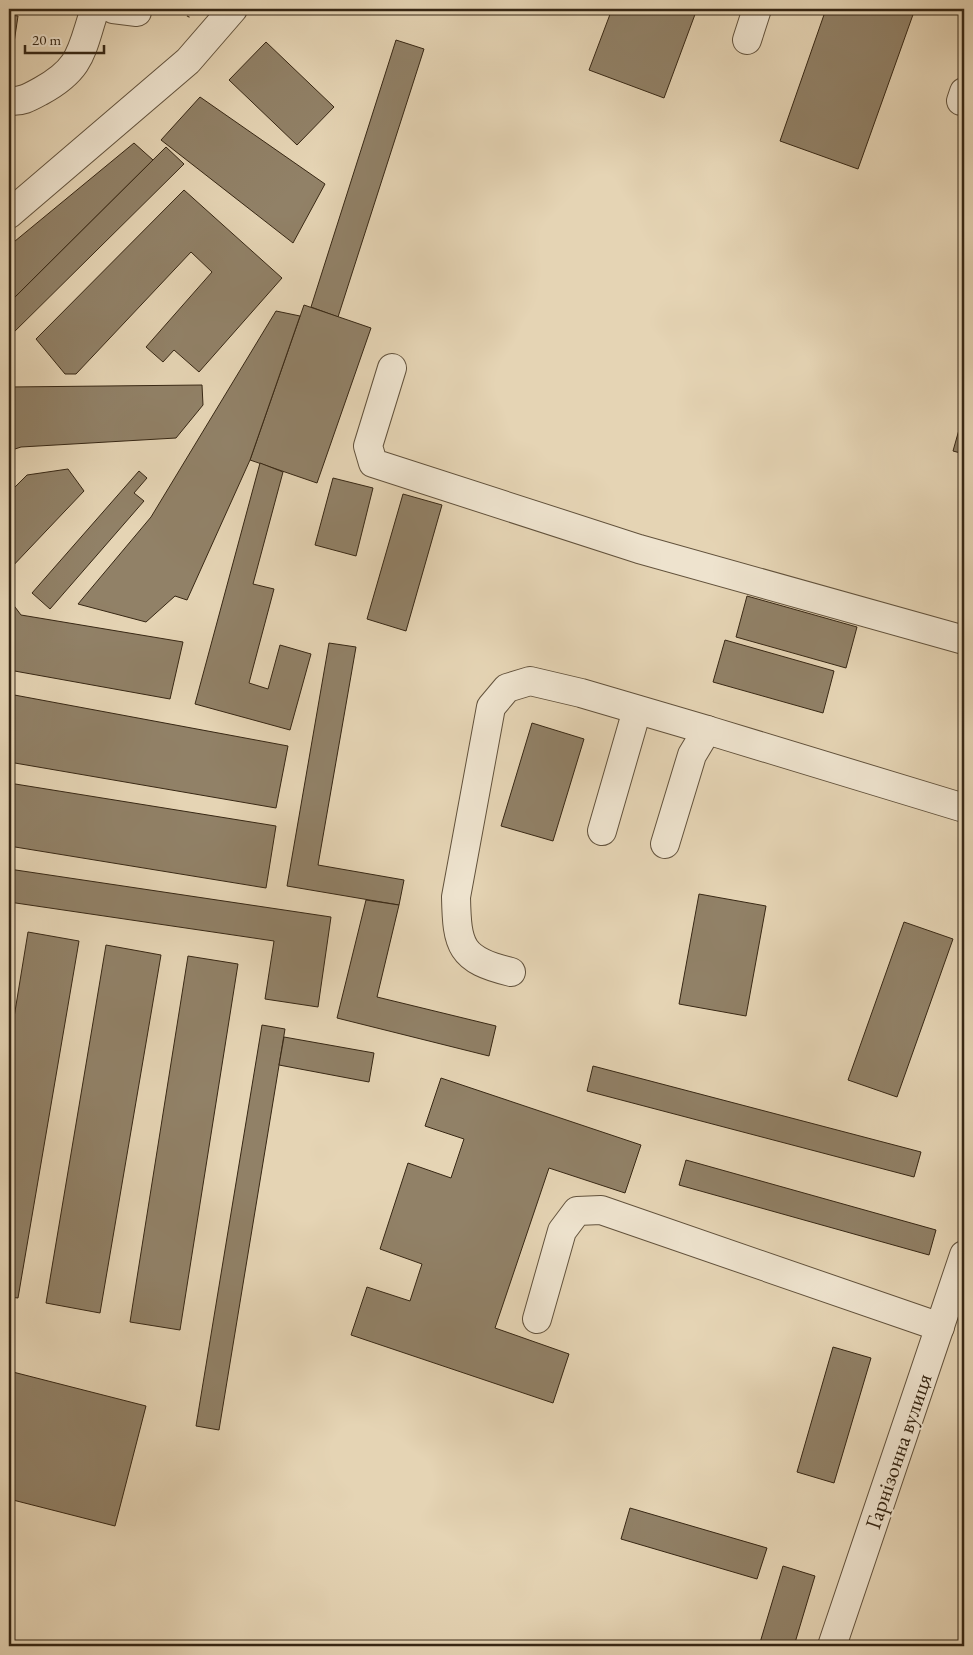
<svg xmlns="http://www.w3.org/2000/svg" width="973" height="1655" font-family="'EB Garamond',serif">
	<style>
		.building { fill: #918167; stroke: #372714 }
		.lines { fill: none; stroke-linecap: round; stroke-linejoin: round }
		.minor-casing { stroke: #62523c; stroke-width: 30 }
		.path { stroke: #372714; stroke-width: 3; stroke-dasharray: 1 2.5; stroke-linecap: butt }
		.minor { stroke: #eee3ce; stroke-width: 28 }
		.labels { text-anchor: middle; stroke-width: 4; stroke-linejoin: round; paint-order: stroke }
		.street-label { font-size: 22px; fill: #372714; stroke: #eee3ce }
	</style>
	<rect width="100%" height="100%" fill="#e5d4b4"/>
	<filter id="stains"><feTurbulence type="fractalNoise" baseFrequency=".004" numOctaves="4"/><feColorMatrix values="0 0 0 0 .2 0 0 0 0 .09 0 0 0 0 .02 0 0 0 .5 -.17"/></filter>
	<radialGradient id="worn" r=".72"><stop offset=".6" stop-color="#630" stop-opacity="0"/><stop offset="1" stop-color="#630" stop-opacity=".3"/></radialGradient>
	<g class="building">
		<polygon points="612,9 697,9 664,98 589,70"/>
		<polygon points="826,9 915,9 858,169 780,141"/>
		<polygon points="9,15 18,16 11,63 9,63"/>
		<polygon points="396,40 424,49 338,317 311,307"/>
		<polygon points="266,42 334,107 297,145 229,80"/>
		<polygon points="200,97 325,184 293,243 161,140"/>
		<polygon points="134,143 153,160 9,303 9,246"/>
		<polygon points="166,147 184,164 9,337 9,303"/>
		<polygon points="184,190 282,278 199,372 174,350 163,362 146,347 212,272 191,252 76,374 65,374 36,339"/>
		<polygon points="304,305 371,328 317,483 250,460"/>
		<polygon points="276,311 300,316 250,460 187,600 175,596 146,622 78,604 151,517"/>
		<polygon points="202,385 203,405 176,438 21,447 9,451 9,387"/>
		<polygon points="964,412 964,454 953,451"/>
		<polygon points="260,463 283,472 253,584 274,589 249,683 268,689 280,645 311,654 290,730 195,704"/>
		<polygon points="68,469 84,491 9,570 9,493 27,475"/>
		<polygon points="139,471 147,478 134,493 144,501 50,609 32,593"/>
		<polygon points="333,478 373,488 356,556 315,545"/>
		<polygon points="403,494 442,505 406,631 367,619"/>
		<polygon points="747,596 857,627 846,668 736,637"/>
		<polygon points="12,603 21,615 183,642 170,699 9,670 9,606"/>
		<polygon points="725,640 834,671 823,713 713,682"/>
		<polygon points="329,643 356,647 318,865 404,880 399,905 287,886"/>
		<polygon points="9,694 288,746 276,808 9,762"/>
		<polygon points="532,723 584,739 553,841 501,826"/>
		<polygon points="9,783 276,826 266,888 9,846"/>
		<polygon points="9,869 331,917 318,1007 265,999 274,941 9,902"/>
		<polygon points="699,894 766,906 746,1016 679,1004"/>
		<polygon points="366,900 399,905 377,997 496,1026 489,1056 337,1018"/>
		<polygon points="904,922 953,939 897,1097 848,1080"/>
		<polygon points="28,932 79,941 18,1298 9,1297 9,1048"/>
		<polygon points="106,945 161,955 100,1313 46,1303"/>
		<polygon points="188,956 238,964 180,1330 130,1322"/>
		<polygon points="262,1025 285,1029 219,1430 196,1426"/>
		<polygon points="284,1037 374,1053 369,1082 279,1065"/>
		<polygon points="593,1066 921,1152 914,1177 587,1091"/>
		<polygon points="441,1078 641,1145 625,1193 549,1168 495,1328 569,1354 553,1403 351,1335 367,1287 410,1301 422,1264 380,1249 408,1163 451,1178 464,1139 425,1126"/>
		<polygon points="686,1160 936,1230 929,1255 679,1185"/>
		<polygon points="833,1347 871,1358 834,1483 797,1472"/>
		<polygon points="9,1371 146,1406 115,1526 9,1499"/>
		<polygon points="630,1508 767,1548 757,1579 621,1539"/>
		<polygon points="783,1566 815,1576 794,1646 759,1646"/>
	</g>
	<g class="lines">
		<defs>
			<g id="minor">
				<polyline points="113,9 137,12"/>
				<polyline points="747,40 757,9"/>
				<path d="M9,101C22,102 30,97 41,91C83,68 81,50 95,9"/>
				<polyline points="961,101 964,92"/>
				<polyline points="9,214 188,61 233,9"/>
				<polyline points="392,368 368,446 373,463 639,549 964,640"/>
				<polyline points="602,831 637,710"/>
				<polyline points="665,844 692,755 707,730 964,808"/>
				<path d="M511,972C460,960 457,946 456,897L491,707L507,688L530,681L581,693L707,730"/>
				<polyline points="537,1319 562,1231 577,1211 601,1210 940,1327"/>
				<polyline points="832,1646 964,1255"/>
			</g>
		</defs>
		<use href="#minor" class="minor-casing"/>
		<polyline class="path" points="188,17 192,9"/>
		<use href="#minor" class="minor"/>
	</g>
	<g class="labels">
		<g class="street-label">
			<text transform="translate(898 1451) rotate(-71)" y="8">Гарнізонна вулиця</text>
		</g>
	</g>
	<rect width="973" height="1655" fill="none" stroke="#e5d4b4" stroke-width="30"/>
	<rect x="10" y="10" width="953" height="1635" fill="none" stroke="#372714" stroke-width="2.5"/>
	<rect x="15" y="15" width="943" height="1625" fill="none" stroke="#372714"/>
	<path d="M25 45v8h79v-8" fill="none" stroke="#372714" stroke-width="2.5"/>
	<text x="32" y="45" font-size="15" fill="#372714" stroke="#eee3ce" stroke-width="4" paint-order="stroke">20 m</text>
	<rect width="100%" height="100%" filter="url(#stains)"/>
	<rect width="100%" height="100%" fill="url(#worn)"/>
</svg>
